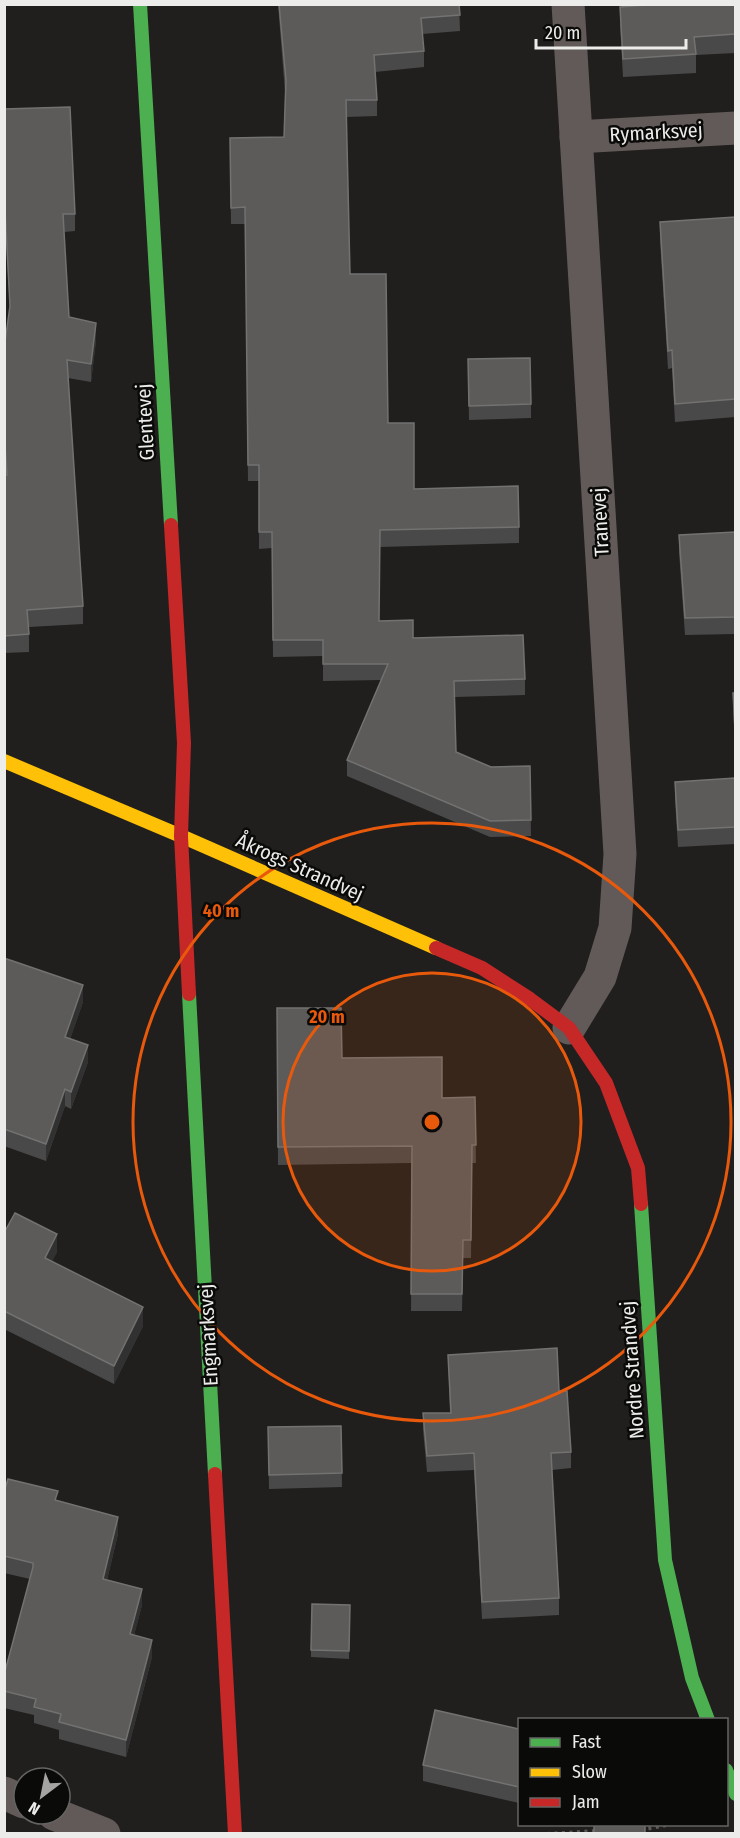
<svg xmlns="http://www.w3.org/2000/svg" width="740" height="1838" font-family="'Fira Sans Condensed',sans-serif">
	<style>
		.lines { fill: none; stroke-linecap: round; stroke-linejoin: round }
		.path { stroke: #5d5855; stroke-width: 4; stroke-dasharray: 3 4.5; stroke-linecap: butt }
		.street { stroke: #625a58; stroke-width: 33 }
		.fast { stroke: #4caf50; stroke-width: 14 }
		.slow { stroke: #ffc107; stroke-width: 14 }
		.jam { stroke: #c62828; stroke-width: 14 }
		.wall { fill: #4a4949 }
		.shaded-wall { fill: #323131 }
		.building { fill: #5c5b5a; stroke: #727271; stroke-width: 1.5 }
		.ring { fill: none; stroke: #e8590c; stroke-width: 3 }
		.labels { text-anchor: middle; stroke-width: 5; stroke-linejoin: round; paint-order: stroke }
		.street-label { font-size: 20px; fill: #ececea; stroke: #0a0a09 }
		.centre { fill: #e8590c; stroke: #0a0a09; stroke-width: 3 }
		.ring-label { font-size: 18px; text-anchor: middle; font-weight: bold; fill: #e8590c; stroke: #0a0a09; stroke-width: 5; stroke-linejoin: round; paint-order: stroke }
	</style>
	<rect width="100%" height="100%" fill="#201f1e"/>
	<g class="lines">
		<g class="path">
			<polyline points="641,1830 672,1824"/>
			<polyline points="547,1834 597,1831"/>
		</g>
		<g class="street">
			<polyline points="568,4 620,854 615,928 600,977 569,1028"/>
			<polyline points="576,137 736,128"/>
			<polyline points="4,1793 24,1802"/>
			<polyline points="54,1814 104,1834"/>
		</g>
		<g class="fast">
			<polyline points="140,4 171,525"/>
			<polyline points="189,994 215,1474"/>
			<polyline points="641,1204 665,1560 692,1678 708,1720"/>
			<polyline points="726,1770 736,1794"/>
		</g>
		<polyline class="slow" points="4,761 181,836 436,948"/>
		<g class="jam">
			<polyline points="171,525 184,743 181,836 189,994"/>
			<polyline points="436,948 482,968 530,999 569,1028 606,1083 638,1168 641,1204"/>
			<polyline points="215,1474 235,1834"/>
		</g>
	</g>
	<g class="wall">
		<polygon points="278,4 459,4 460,31 422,34 424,51 424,67 375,72 377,100 377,116 346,117 350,274 388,423 414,489 519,527 519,543 380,547 379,621 413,638 525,679 525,695 455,697 456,752 491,767 530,766 531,836 490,837 347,776 347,760 381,680 323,681 323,656 273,657 272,548 259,549 259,481 248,481 245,224 231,224 230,154 284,137 285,92"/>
		<polygon points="735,4 735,53 696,55 696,73 623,77 620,25 620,7"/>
		<polygon points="4,109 75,214 75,231 64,232 69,317 96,341 91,382 68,378 83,606 83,624 29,627 29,652 4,653 4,475 6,475 4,445 4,349 10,310 4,208"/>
		<polygon points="735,217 735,417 675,422 672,368 668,369 660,240 660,222"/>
		<polygon points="468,359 531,404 531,418 469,420"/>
		<polygon points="735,532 735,634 685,635 679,552 679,535"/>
		<polygon points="733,693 735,693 735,746 733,711"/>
		<polygon points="735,778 735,844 678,847 675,799 675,782"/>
		<polygon points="4,958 83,1002 70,1039 88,1062 71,1109 65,1106 46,1161 4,1146"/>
		<polygon points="277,1008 342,1058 442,1098 475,1097 476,1163 472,1163 471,1258 463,1258 462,1311 411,1311 412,1163 278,1165"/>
		<polygon points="4,1233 57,1252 52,1261 143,1326 114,1384 4,1329"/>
		<polygon points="448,1355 559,1391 571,1452 571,1468 552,1470 559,1598 559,1615 482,1619 474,1470 427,1472 423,1430 423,1413 450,1413"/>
		<polygon points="341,1426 342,1487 269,1489 268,1427"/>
		<polygon points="4,1492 58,1501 118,1534 107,1580 142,1605 134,1635 152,1657 126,1757 59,1739 59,1730 34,1723 34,1715 4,1708 4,1675 30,1579 4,1573"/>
		<polygon points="350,1605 349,1659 311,1657 311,1650"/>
		<polygon points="519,1729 519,1803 423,1781 423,1765"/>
	</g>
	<g class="shaded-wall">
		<polygon points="96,323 96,341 91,382 91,364"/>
		<polygon points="83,985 83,1002 65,1054 65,1037"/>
		<polygon points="88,1045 88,1062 71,1109 71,1092"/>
		<polygon points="65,1089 65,1106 46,1161 46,1144"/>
		<polygon points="57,1234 57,1252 45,1276 45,1258"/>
		<polygon points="143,1307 143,1326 114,1384 114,1366"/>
		<polygon points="118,1517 118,1534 103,1596 103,1579"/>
		<polygon points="142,1589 142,1605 130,1651 130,1634"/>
		<polygon points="152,1640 152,1657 126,1757 126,1740"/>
	</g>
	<g class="building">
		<polygon points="279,4 459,4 460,15 421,18 424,51 374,55 377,100 346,100 350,274 386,274 388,423 414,423 414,489 518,486 519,527 380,530 379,621 413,620 413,638 523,635 525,679 454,681 456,752 491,767 530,766 531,820 490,821 347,760 388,664 323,664 323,640 273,640 272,532 259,532 259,465 248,465 245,207 231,208 230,138 284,137 286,80"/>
		<polygon points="660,4 735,4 735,34 694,37 696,54 623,59 620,7"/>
		<polygon points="70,107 75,214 63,214 69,317 96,323 91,364 67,360 83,606 27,610 29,634 4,636 4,475 7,475 4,428 4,349 10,306 4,190 4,109"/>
		<polygon points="735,217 735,399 675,404 672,350 668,351 660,222"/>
		<polygon points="530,358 531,404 469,406 468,359"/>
		<polygon points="735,532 735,617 685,618 679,535"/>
		<polygon points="733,693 735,693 735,728"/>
		<polygon points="735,778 735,827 678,830 675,782"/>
		<polygon points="4,958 83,985 65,1037 88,1045 71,1092 65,1089 46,1144 4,1129"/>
		<polygon points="277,1008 341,1008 342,1058 442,1057 442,1098 475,1097 476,1145 472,1145 471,1240 463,1240 462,1294 411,1294 412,1146 278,1147"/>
		<polygon points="15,1213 57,1234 45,1258 143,1307 114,1366 4,1311 4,1233"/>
		<polygon points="557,1348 559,1391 567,1391 571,1452 551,1453 559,1598 482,1602 474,1453 427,1456 423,1413 451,1413 448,1355"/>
		<polygon points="341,1426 342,1473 269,1475 268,1427"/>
		<polygon points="8,1479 58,1491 55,1500 118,1517 103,1579 142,1589 130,1634 152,1640 126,1740 59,1722 61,1714 34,1707 36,1699 4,1691 4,1675 33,1567 33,1563 4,1556 4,1492"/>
		<polygon points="312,1604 350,1605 349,1651 311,1650"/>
		<polygon points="435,1710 519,1729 519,1787 423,1765"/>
		<rect x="594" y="1824" width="51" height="9"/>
	</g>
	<circle cx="432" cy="1122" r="149" fill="#e8590c" fill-opacity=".12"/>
	<g class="ring">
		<circle cx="432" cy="1122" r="149"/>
		<circle cx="432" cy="1122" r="299"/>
	</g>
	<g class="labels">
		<g class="street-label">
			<text transform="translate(656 132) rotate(-3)" y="7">Rymarksvej</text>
			<text transform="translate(145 422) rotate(-93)" y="7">Glentevej</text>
			<text transform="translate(600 522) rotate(-93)" y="7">Tranevej</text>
			<text transform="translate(300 867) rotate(24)" y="7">Åkrogs Strandvej</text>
			<text transform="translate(208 1335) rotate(-93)" y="7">Engmarksvej</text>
			<text transform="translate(632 1370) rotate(-94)" y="7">Nordre Strandvej</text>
		</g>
	</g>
	<circle cx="432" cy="1122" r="9" class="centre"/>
	<g class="ring-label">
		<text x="221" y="917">40 m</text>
		<text x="327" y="1023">20 m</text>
	</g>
	<rect width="740" height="1838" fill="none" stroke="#ececea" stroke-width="12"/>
	<rect x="518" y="1718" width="210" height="108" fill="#0a0a09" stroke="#646463" stroke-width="1.5"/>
	<rect x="530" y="1738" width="30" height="9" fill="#4caf50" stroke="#646463" stroke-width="1.5"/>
	<text x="572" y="1748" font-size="18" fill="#ececea">Fast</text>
	<rect x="530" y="1768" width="30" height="9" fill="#ffc107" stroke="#646463" stroke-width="1.5"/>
	<text x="572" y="1778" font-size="18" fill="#ececea">Slow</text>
	<rect x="530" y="1798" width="30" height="9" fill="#c62828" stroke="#646463" stroke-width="1.5"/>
	<text x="572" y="1808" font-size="18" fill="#ececea">Jam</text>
	<g transform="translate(42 1796) rotate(212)"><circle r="28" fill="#0a0a09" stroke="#646463" stroke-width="1.5"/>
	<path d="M0-4.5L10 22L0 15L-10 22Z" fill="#a5a4a3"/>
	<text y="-9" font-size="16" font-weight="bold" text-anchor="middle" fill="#ececea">N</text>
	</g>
	<path d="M536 39v9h150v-9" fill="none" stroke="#ececea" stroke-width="3"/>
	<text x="545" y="39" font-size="18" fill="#ececea" stroke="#0a0a09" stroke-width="4.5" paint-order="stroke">20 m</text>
</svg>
